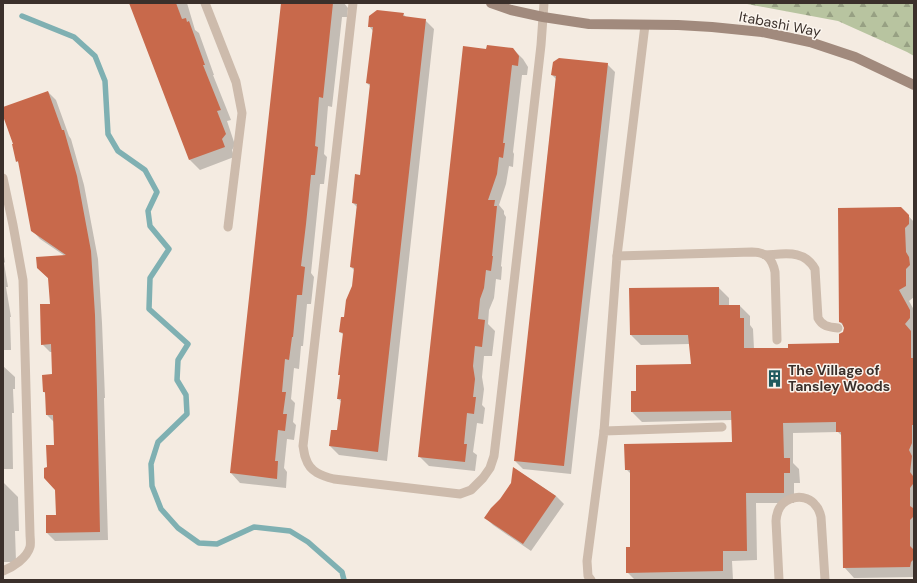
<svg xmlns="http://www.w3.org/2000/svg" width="917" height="583" font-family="'DM Sans',sans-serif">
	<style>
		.forest { fill: url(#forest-firs) }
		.shadow { fill: #0003 }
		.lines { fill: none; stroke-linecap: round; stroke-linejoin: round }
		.stream { stroke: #7fb0b2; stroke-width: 5.5 }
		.building { fill: #c8694b }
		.lane { stroke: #cdbbac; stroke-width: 9 }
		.secondary { stroke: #a18a7d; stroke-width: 10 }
		.labels { text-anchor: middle; stroke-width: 3; stroke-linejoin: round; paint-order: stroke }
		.street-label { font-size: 14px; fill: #3b302b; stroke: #fbf5ee }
		.poi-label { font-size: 14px; font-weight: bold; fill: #3b302b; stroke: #fbf5ee; text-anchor: start }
	</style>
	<defs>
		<pattern id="forest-firs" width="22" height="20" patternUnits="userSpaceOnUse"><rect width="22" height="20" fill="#b8c4a0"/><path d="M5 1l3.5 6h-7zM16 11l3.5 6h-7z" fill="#97a083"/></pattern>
	</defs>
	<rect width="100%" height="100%" fill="#f4ebe1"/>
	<polygon class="forest" points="742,3 914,3 914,56 907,52 838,21"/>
	<g class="shadow">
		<polygon points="130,3 187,3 195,30 199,33 214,75 213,75 231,120 227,121 235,145 232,150 234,157 200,170 190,160"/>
		<polygon points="282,3 344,3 348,8 347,17 342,17 332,107 328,106 324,154 327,157 324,184 320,184 311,273 314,277 311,304 307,304 303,346 301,346 299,369 294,368 291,399 295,403 293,422 296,425 294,440 287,439 284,468 287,472 286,488 240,483 231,473"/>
		<polygon points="403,14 407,18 425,20 434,29 387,461 339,455 330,446 338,432 342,402 338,399 344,335 340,332 345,318 353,286 355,271 351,267 357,207 353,203 361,176 371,87 367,83 373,31 369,26"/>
		<polygon points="513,49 523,59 528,67 527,75 522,75 513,152 514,154 513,167 509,166 506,184 499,205 504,211 504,214 506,217 501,266 502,267 501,280 496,279 494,298 489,310 488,324 495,331 492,356 484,356 482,377 484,389 482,405 485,408 483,424 477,423 473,452 477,455 475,471 429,466 419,456 487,50"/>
		<polygon points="607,64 615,72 571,474 523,469 515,461 556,79 552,75"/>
		<polygon points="48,92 56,100 69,136 71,139 84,185 98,259 102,323 105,398 104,398 108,540 55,541 47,533 57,516 56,490 48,468 55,446 54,422 47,415 46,394 44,392 53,375 52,352 50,352 42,344 51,304 49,279 38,268 65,256 40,239 32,230 20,164 17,161 14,145 3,113 3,108"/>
		<polygon points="901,208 914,222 914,297 909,301 914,310 914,577 854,578 844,567 842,436 838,432 793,433 793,463 799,469 800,483 794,483 794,503 756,503 757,560 732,561 733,580 635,580 627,572 631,548 631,474 626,469 733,443 732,420 642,422 632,412 637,392 693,365 690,344 641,345 631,335 719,288 729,298 729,306 740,306 750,316 750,325 753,329 754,349 789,349 840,344 845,328 840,322"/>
		<polygon points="3,251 5,262 4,263 8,287 6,287 11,317 10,317 11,350 3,350"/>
		<polygon points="3,366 15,377 15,389 13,389 14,413 12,413 13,469 3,469"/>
		<polygon points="514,468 556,496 564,504 531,551 493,525 485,517 501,500 512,483"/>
		<polygon points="3,482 18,497 19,531 15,531 16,562 3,562"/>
	</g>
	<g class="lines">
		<polyline class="stream" points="22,16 74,37 95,56 105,81 108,134 118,151 145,170 157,192 148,211 150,226 169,249 150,278 149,309 188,344 178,360 177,380 186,395 187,414 158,442 151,464 152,486 161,509 178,528 199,543 217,544 254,527 290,531 308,542 342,572 344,580"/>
	</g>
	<g class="building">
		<polygon points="129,3 176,3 182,19 186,18 187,22 189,21 205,65 203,65 221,110 217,111 226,134 222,139 225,147 189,160"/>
		<polygon points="281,3 333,3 323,98 319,97 315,146 318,147 315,175 311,175 306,224 301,266 305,267 302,295 297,295 293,337 292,337 289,360 285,359 282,392 286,392 283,414 287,414 285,431 278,430 275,461 278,461 277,479 230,473"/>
		<polygon points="377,10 404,13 403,16 426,19 378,452 329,446 331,430 337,430 341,399 337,399 340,375 338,375 343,333 339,332 341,317 344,317 346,300 352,286 354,268 350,267 357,204 352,203 355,174 360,175 370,84 366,83 373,27 368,27 369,16"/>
		<polygon points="487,45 513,48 519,56 518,66 512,65 503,143 505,143 503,158 499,157 497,174 488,200 495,200 494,206 497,206 492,256 493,256 491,271 486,270 484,288 480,299 478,319 485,320 482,347 475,346 473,366 475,379 473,397 476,397 474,414 467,413 464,444 467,444 465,462 418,457 463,46 486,49"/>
		<polygon points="559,58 608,63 564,466 514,461 556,76 551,75 553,62"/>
		<polygon points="48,91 62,130 64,130 77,176 91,251 95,315 97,391 100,532 46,533 46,515 56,515 55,490 44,478 44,468 47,467 46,445 54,445 53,415 46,415 45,392 43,392 42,375 52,374 51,344 41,345 40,304 50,304 48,278 37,268 36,257 66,255 31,231 18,161 16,162 12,144 13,144 3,116 3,107"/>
		<polygon points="901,207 909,215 909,224 905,228 906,252 909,257 910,265 906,269 906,286 899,290 910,310 910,318 905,324 911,331 911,358 914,358 914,425 912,425 912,443 909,450 912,456 910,472 913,476 913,484 910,488 910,506 913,508 913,517 910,520 910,546 914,550 914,559 911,562 910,567 843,568 841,432 836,432 836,422 783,423 784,458 790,458 790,473 784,473 784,493 746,493 747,551 723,551 723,571 626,573 626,547 630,547 630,470 625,470 624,444 732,442 731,411 631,412 631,391 636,391 636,365 691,364 688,335 630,335 629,288 719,287 719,305 740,305 740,318 744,318 744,348 788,348 788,344 839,343 839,334 843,332 844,328 842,323 839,322 838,208"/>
		<polygon points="513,467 556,496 523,544 484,518 491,508 500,499 511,483"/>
	</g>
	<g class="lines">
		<g class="lane">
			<polyline points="205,3 236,82 242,113 228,227"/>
			<path d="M353,3L303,446C304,450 304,455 306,459C310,472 322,476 334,479L460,494L471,490L483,478L490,468L494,456L499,414L541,45L544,3"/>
			<path d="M3,178L13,225L23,280L30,534C30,538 31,543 30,547C27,558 13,567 3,571"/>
			<path d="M765,255C785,254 804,249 815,269L818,318C822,326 828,327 838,328"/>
			<polyline points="617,256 645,25"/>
			<path d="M604,431L617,256L752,252C766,252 772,258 775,272L777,340"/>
			<polyline points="591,580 588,576 587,561 604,431 722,427"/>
			<path d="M779,580L776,521C776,518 777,514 778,511C784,496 806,492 816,506C819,509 820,513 821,517L825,580"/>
		</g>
		<polyline class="secondary" points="491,3 511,10 543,17 589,24 678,25 712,27 762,32 810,42 855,57 914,85"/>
	</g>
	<defs>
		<symbol id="building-bare" viewBox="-9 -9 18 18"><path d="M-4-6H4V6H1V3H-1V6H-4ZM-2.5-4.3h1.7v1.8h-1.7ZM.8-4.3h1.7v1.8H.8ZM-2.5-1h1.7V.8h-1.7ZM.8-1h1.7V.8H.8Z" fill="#1f5a5e" stroke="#fbf5ee" stroke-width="2.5" paint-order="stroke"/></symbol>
	</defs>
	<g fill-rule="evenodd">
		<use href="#building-bare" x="762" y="366" width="25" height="25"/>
	</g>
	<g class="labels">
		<g class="street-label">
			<text transform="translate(780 24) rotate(11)" y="5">Itabashi Way</text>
		</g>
		<g class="poi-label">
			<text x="788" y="375">The Village of<tspan x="788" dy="16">Tansley Woods</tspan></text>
		</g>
	</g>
	<rect width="917" height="583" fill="none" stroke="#3b302b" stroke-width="8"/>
</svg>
